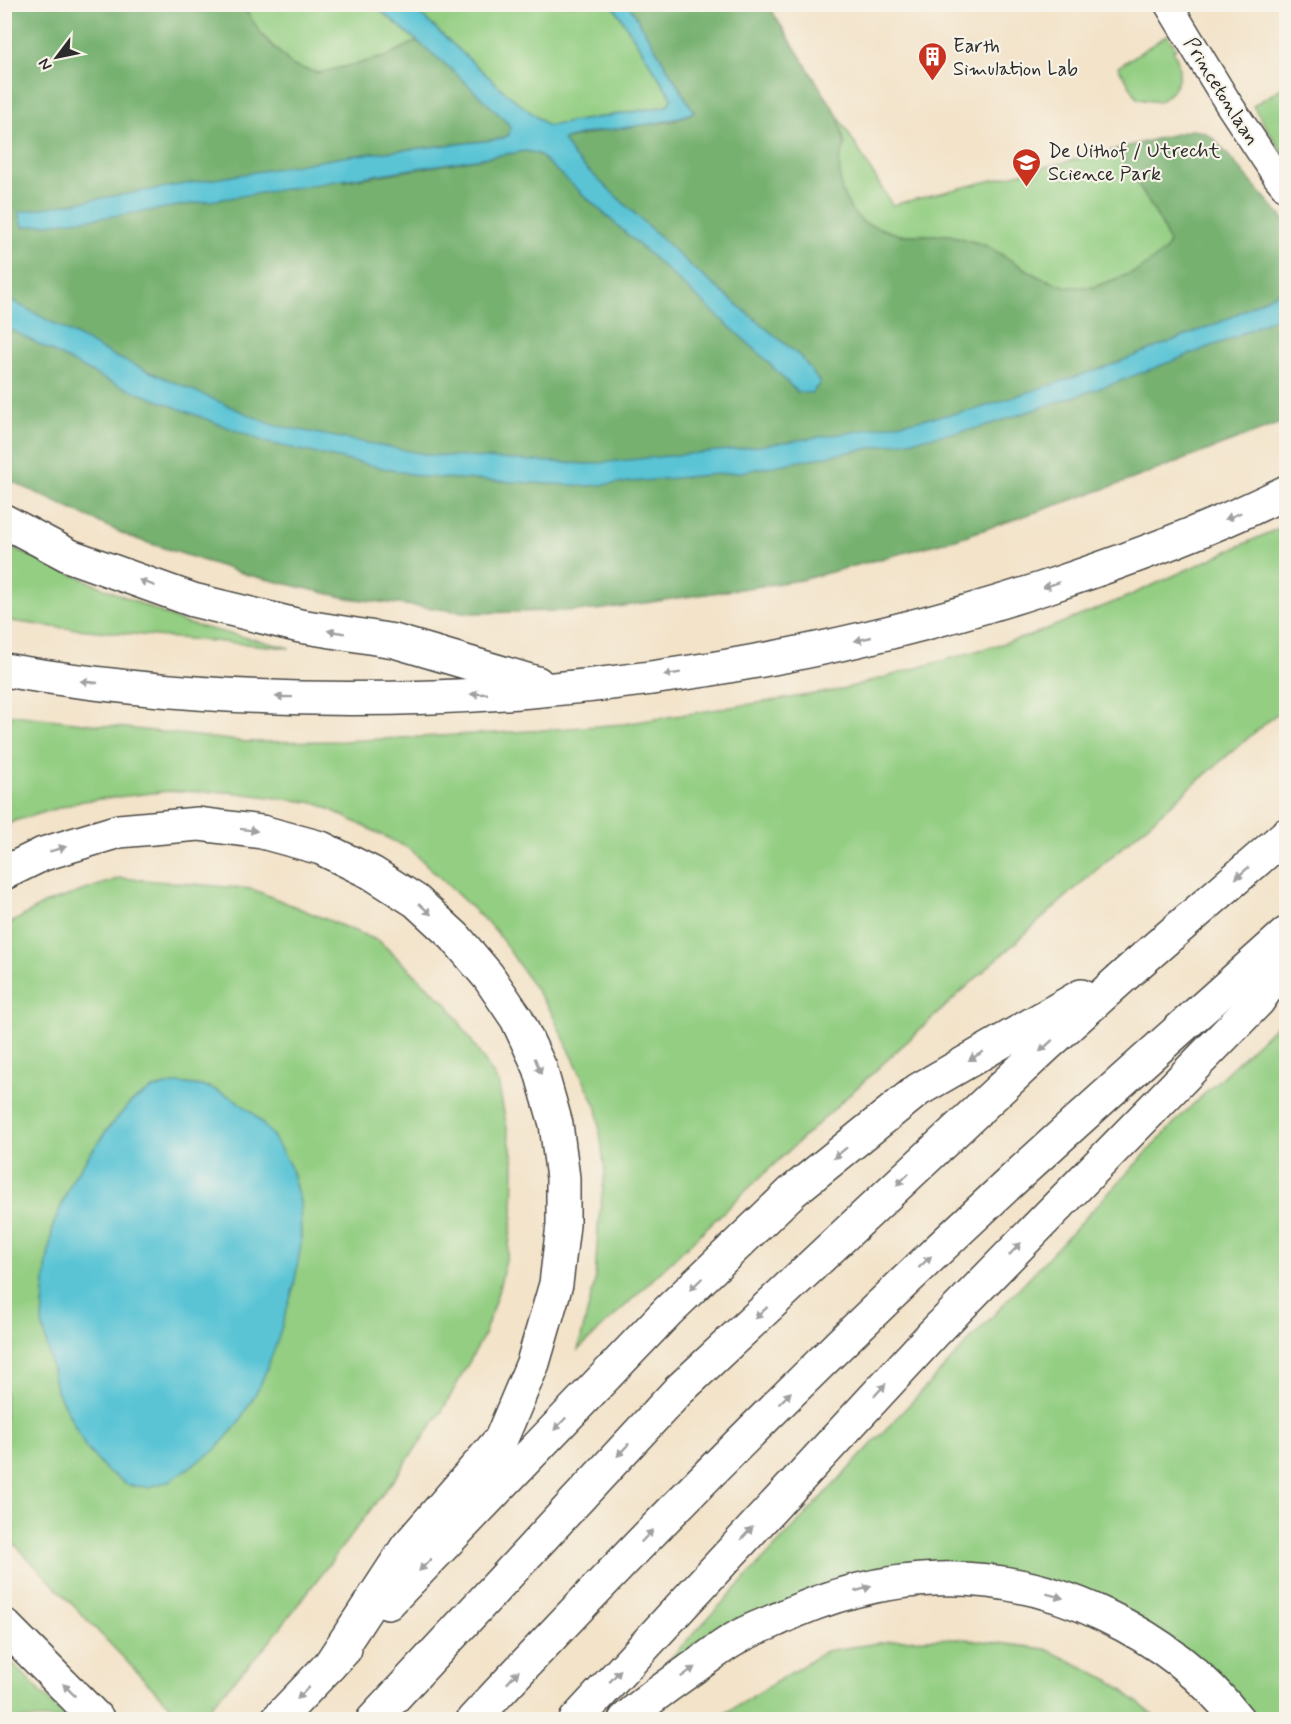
<svg xmlns="http://www.w3.org/2000/svg" width="1291" height="1724" font-family="Mynerve,sans-serif">
	<style>
		.green { fill: #93ce82; stroke: #5f7c56; stroke-width: 1.5; fill-rule: evenodd }
		.forest { fill: #76b170; stroke: #506e4e; stroke-width: 1.5 }
		.water { fill: #5ac4d5; stroke: #427880; stroke-width: 1.5 }
		.lines { fill: none; stroke-linecap: round; stroke-linejoin: round }
		.street-casing { stroke: #494743; stroke-width: 30 }
		.highway-casing { stroke: #494743; stroke-width: 36 }
		.street { stroke: #fff; stroke-width: 27 }
		.highway { stroke: #fff; stroke-width: 33 }
		.oneway { fill: #a0a0a0 }
		.labels { text-anchor: middle; stroke-width: 4.5; stroke-linejoin: round; paint-order: stroke }
		.poi-label { font-size: 20px; fill: #2b2b2b; stroke: #f7f3e8; text-anchor: start }
		.street-label { font-size: 20px; fill: #2b2b2b; stroke: #f7f3e8 }
	</style>
	<rect width="100%" height="100%" fill="#f7f3e8"/>
	<filter id="ink" filterUnits="userSpaceOnUse"><feTurbulence type="fractalNoise" baseFrequency=".0167" numOctaves="2"/><feDisplacementMap in="SourceGraphic" scale="12" xChannelSelector="R" yChannelSelector="G"/><feConvolveMatrix kernelMatrix="1 2 1 2 8 2 1 2 1" color-interpolation-filters="sRGB"/></filter>
	<filter id="wash" filterUnits="userSpaceOnUse"><feTurbulence type="fractalNoise" baseFrequency=".008" numOctaves="4" result="noise"/><feDisplacementMap in="SourceGraphic" scale="24" xChannelSelector="R" yChannelSelector="G"/><feGaussianBlur stdDeviation="1.35" result="paint"/><feColorMatrix in="noise" values="0 0 0 0 0 0 0 0 0 0 0 0 0 0 0 0 0 1.4 0 .05"/><feComposite in="paint" operator="in"/></filter>
	<g filter="url(#wash)">
		<rect width="100%" height="100%" fill="#f3e3c9"/>
		<g class="green">
			<polygon points="242,5 374,5 417,41 385,57 318,73 293,66 262,35"/>
			<polygon points="410,5 613,5 672,98 667,106 548,126 505,92"/>
			<path d="M1167,35L1176,48L1173,50C1185,72 1179,89 1159,102L1138,99L1118,67Z"/>
			<polygon points="1286,85 1286,159 1253,106"/>
			<polygon points="838,116 892,205 1117,149 1161,223 1169,243 1164,252 1137,271 1094,287 1067,287 1039,277 987,246 961,238 949,235 900,235 864,223 851,211 841,190 839,161 845,145"/>
			<path d="M1286,525V706C1108,855 937,1013 767,1171C703,1230 642,1291 578,1350L595,1281L598,1228L605,1172L597,1108L551,1012L496,931L410,849L317,803L229,792L169,791L83,801L14,821L5,827V714L248,742L344,741L530,731L624,724L840,690L1029,636L1122,599Z"/>
			<polygon points="5,545 185,623 290,648 54,627 5,620"/>
			<path d="M120,878L252,889L379,941L449,1006L498,1082L514,1164L513,1215L508,1253L498,1292L484,1335L442,1411L394,1479L267,1645L198,1719H182L5,1534L4,927L44,904ZM179,1083L208,1087L233,1098L290,1166L300,1202L301,1244L86,1448L56,1389L42,1322L46,1270L53,1226L73,1178L107,1130L130,1103Z"/>
			<polygon points="1286,1016 1286,1719 1254,1719 1236,1694 1105,1601 888,1570 645,1685 1183,1114"/>
			<polygon points="958,1638 1046,1649 1111,1681 1158,1719 716,1719 826,1651 898,1640"/>
			<polygon points="5,1655 67,1719 5,1719"/>
		</g>
		<polygon class="forest" points="4,5 242,5 262,35 293,66 318,73 385,57 417,41 451,69 505,120 510,127 509,135 501,139 349,156 345,181 526,151 538,154 760,354 797,392 802,358 693,268 574,157 563,140 607,130 674,121 694,112 629,5 768,5 838,116 845,145 839,161 841,190 852,211 864,223 900,235 949,235 961,238 987,246 1039,277 1067,287 1094,287 1137,271 1164,252 1169,243 1161,223 1117,149 1191,130 1204,132 1215,140 1286,222 1286,421 1122,483 959,538 801,580 597,610 472,613 347,598 248,575 130,537 5,478"/>
		<g class="water">
			<path d="M374,5H410L505,92L548,126L667,106L672,98L613,5H629L694,112C653,130 605,125 563,140L574,157L693,268L802,358L820,383L812,393L797,392L760,354L538,154L526,151L122,215L23,227L19,212L349,156L501,139L509,135L510,127L505,120L451,69Z"/>
			<polygon points="1286,288 1286,313 1228,340 1112,384 979,428 741,472 588,486 424,477 268,443 108,381 4,326 5,297 116,357 273,425 430,455 588,464 738,449 846,433 974,410 1111,365 1223,321"/>
			<polygon points="179,1083 208,1087 233,1098 254,1114 273,1136 290,1166 300,1202 301,1244 294,1286 276,1345 260,1386 238,1424 215,1450 171,1480 150,1487 130,1486 108,1472 86,1448 56,1389 42,1322 46,1270 53,1226 73,1178 107,1130 130,1103 152,1089"/>
		</g>
	</g>
	<g filter="url(#ink)">
		<g class="lines">
			<defs>
				<polyline id="street" points="1168,4 1228,103 1277,177 1286,188"/>
				<g id="highway">
					<polyline points="4,521 70,556 193,600 300,626 394,641 537,683"/>
					<path d="M4,670C351,728 714,696 1047,587C1128,560 1210,530 1286,492"/>
					<polyline points="4,873 43,854 119,831 198,824 262,832 321,848 372,873 416,901 455,937 488,976 517,1019 540,1068 556,1124 563,1178 563,1225 556,1284 533,1363 501,1439 407,1547 329,1666"/>
					<polyline points="388,1603 668,1311 792,1192 918,1090 1081,996"/>
					<polyline points="4,1625 98,1720"/>
					<polyline points="277,1720 345,1649"/>
					<polyline points="373,1720 678,1391 1046,1046 1136,965 1286,835"/>
					<path d="M473,1720C647,1532 828,1351 1016,1177C1105,1095 1196,1015 1286,934"/>
					<polyline points="576,1720 933,1334 1258,1001 1286,960"/>
					<path d="M625,1720C645,1701 668,1686 690,1670C705,1660 719,1648 735,1639C747,1631 762,1626 776,1620C882,1569 996,1563 1104,1615C1157,1640 1202,1673 1238,1720"/>
				</g>
			</defs>
			<use href="#street" class="street-casing"/>
			<use href="#highway" class="highway-casing"/>
			<use href="#street" class="street"/>
			<use href="#highway" class="highway"/>
		</g>
		<defs><path id="oneway-solid" d="M-6-.8H1V-3.2L6.5 0L1 3.2V.8H-6Z" transform="scale(1.5)"/></defs>
		<g class="oneway">
			<use href="#oneway-solid" transform="translate(1233 516) rotate(157)"/>
			<use href="#oneway-solid" transform="translate(147 583) rotate(-160)"/>
			<use href="#oneway-solid" transform="translate(1051 585) rotate(162)"/>
			<use href="#oneway-solid" transform="translate(336 632) rotate(-171)"/>
			<use href="#oneway-solid" transform="translate(863 639) rotate(167)"/>
			<use href="#oneway-solid" transform="translate(672 674) rotate(171)"/>
			<use href="#oneway-solid" transform="translate(89 682) rotate(-174)"/>
			<use href="#oneway-solid" transform="translate(479 694) rotate(178)"/>
			<use href="#oneway-solid" transform="translate(284 697) rotate(-179)"/>
			<use href="#oneway-solid" transform="translate(249 830) rotate(7)"/>
			<use href="#oneway-solid" transform="translate(58 849) rotate(-17)"/>
			<use href="#oneway-solid" transform="translate(1242 873) rotate(139)"/>
			<use href="#oneway-solid" transform="translate(425 909) rotate(42)"/>
			<use href="#oneway-solid" transform="translate(1046 1046) rotate(138)"/>
			<use href="#oneway-solid" transform="translate(976 1056) rotate(150)"/>
			<use href="#oneway-solid" transform="translate(538 1066) rotate(68)"/>
			<use href="#oneway-solid" transform="translate(840 1153) rotate(141)"/>
			<use href="#oneway-solid" transform="translate(903 1179) rotate(137)"/>
			<use href="#oneway-solid" transform="translate(1015 1249) rotate(-46)"/>
			<use href="#oneway-solid" transform="translate(925 1262) rotate(-43)"/>
			<use href="#oneway-solid" transform="translate(696 1284) rotate(136)"/>
			<use href="#oneway-solid" transform="translate(761 1313) rotate(137)"/>
			<use href="#oneway-solid" transform="translate(880 1390) rotate(-47)"/>
			<use href="#oneway-solid" transform="translate(785 1398) rotate(-45)"/>
			<use href="#oneway-solid" transform="translate(560 1424) rotate(134)"/>
			<use href="#oneway-solid" transform="translate(623 1450) rotate(133)"/>
			<use href="#oneway-solid" transform="translate(747 1533) rotate(-47)"/>
			<use href="#oneway-solid" transform="translate(647 1536) rotate(-46)"/>
			<use href="#oneway-solid" transform="translate(425 1565) rotate(134)"/>
			<use href="#oneway-solid" transform="translate(863 1589) rotate(-16)"/>
			<use href="#oneway-solid" transform="translate(1055 1596) rotate(15)"/>
			<use href="#oneway-solid" transform="translate(688 1672) rotate(-35)"/>
			<use href="#oneway-solid" transform="translate(615 1676) rotate(-48)"/>
			<use href="#oneway-solid" transform="translate(513 1677) rotate(-47)"/>
			<use href="#oneway-solid" transform="translate(69 1690) rotate(-135)"/>
			<use href="#oneway-solid" transform="translate(303 1693) rotate(134)"/>
		</g>
	</g>
	<defs>
		<symbol id="building-pin" viewBox="-11 -11 22 30"><path d="M0 17L-7.5 6A9.5 9.5 0 1 1 7.5 6Z" fill="#c8321e" stroke="#f7f3e8"/><path d="M-4-6H4V6H1V3H-1V6H-4ZM-2.5-4.3h1.7v1.8h-1.7ZM.8-4.3h1.7v1.8H.8ZM-2.5-1h1.7V.8h-1.7ZM.8-1h1.7V.8H.8Z" fill="#fff"/></symbol>
		<symbol id="university-pin" viewBox="-11 -11 22 30"><path d="M0 17L-7.5 6A9.5 9.5 0 1 1 7.5 6Z" fill="#c8321e" stroke="#f7f3e8"/><path d="M0-5L7-2L0 1L-7-2ZM-4 1L0 2.5L4 1V4Q0 6-4 4Z" fill="#fff"/></symbol>
	</defs>
	<g fill-rule="evenodd">
		<use href="#building-pin" x="916" y="40" width="33" height="45"/>
		<use href="#university-pin" x="1010" y="146" width="33" height="45"/>
	</g>
	<g class="labels">
		<g class="poi-label">
			<text x="953" y="52">Earth<tspan x="953" dy="23">Simulation Lab</tspan></text>
			<text x="1048" y="157">De Uithof / Utrecht<tspan x="1048" dy="23">Science Park</tspan></text>
		</g>
		<g class="street-label">
			<text transform="translate(1222 91) rotate(58)" y="7">Princetonlaan</text>
		</g>
	</g>
	<rect width="1291" height="1724" fill="none" stroke="#f7f3e8" stroke-width="24"/>
	<g transform="translate(57 57) rotate(238)" stroke="#f7f3e8" stroke-width="4.5" paint-order="stroke">
	<path d="M0-4.5L10 22L0 15L-10 22Z" fill="#2b2b2b"/>
	<text y="-9" font-size="16" font-weight="bold" text-anchor="middle" fill="#2b2b2b">N</text>
	</g>
</svg>
